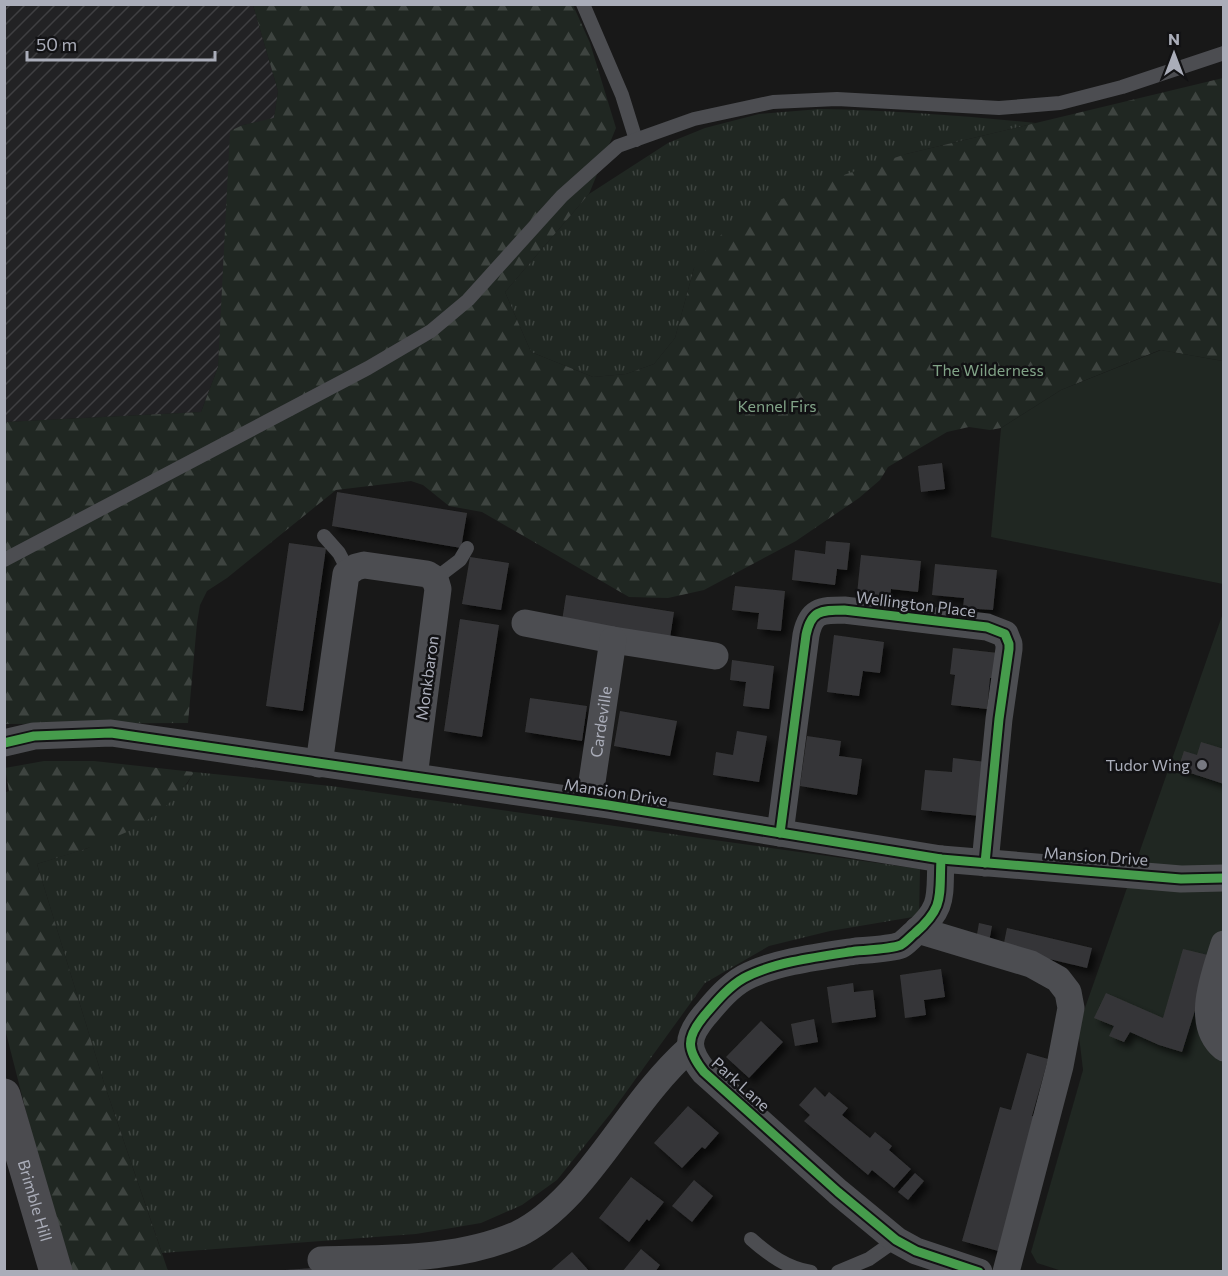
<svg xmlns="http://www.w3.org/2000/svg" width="1228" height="1276" font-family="Commissioner,sans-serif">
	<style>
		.industrial { fill: url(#industrial-furrows) }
		.grass { fill: url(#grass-tufts) }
		.forest { fill: url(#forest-firs) }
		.garden { fill: #202722 }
		.building { fill: #363638; filter: url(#shadow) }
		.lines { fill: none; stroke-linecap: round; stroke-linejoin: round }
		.service { stroke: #4c4d51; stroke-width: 14 }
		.minor { stroke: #4c4d51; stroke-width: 27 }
		.secondary { stroke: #4b4b4f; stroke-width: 33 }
		.cycleway-casing { stroke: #121214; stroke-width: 13 }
		.cycleway { stroke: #469c4c; stroke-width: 9 }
		.poi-dot { fill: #777981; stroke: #121214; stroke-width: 2 }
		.labels { text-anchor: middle; stroke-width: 5; stroke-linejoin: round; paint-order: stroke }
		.park-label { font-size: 16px; fill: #81a387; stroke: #121214 }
		.street-label { font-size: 16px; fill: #aaadb9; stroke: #121214 }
		.poi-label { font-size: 16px; fill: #aaadb9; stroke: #121214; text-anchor: end }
	</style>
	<defs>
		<pattern id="industrial-furrows" width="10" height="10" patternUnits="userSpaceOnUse" patternTransform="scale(1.5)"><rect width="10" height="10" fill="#222224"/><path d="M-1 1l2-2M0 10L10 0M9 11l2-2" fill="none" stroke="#3f3f42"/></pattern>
		<pattern id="grass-tufts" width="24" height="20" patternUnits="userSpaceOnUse" patternTransform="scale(1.5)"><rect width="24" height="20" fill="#202722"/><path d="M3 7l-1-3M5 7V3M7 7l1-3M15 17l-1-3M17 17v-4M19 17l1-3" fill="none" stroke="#3e4440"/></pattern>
		<pattern id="forest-firs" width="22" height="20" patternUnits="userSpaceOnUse" patternTransform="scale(1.5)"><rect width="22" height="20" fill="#202722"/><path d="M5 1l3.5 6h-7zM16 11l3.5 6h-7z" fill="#3e4440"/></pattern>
		<filter id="shadow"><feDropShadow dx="5.5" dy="5.5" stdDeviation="3" flood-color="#0009"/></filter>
	</defs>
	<rect width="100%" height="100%" fill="#181818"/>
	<polygon class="industrial" points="5,5 253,5 278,91 274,119 243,125 218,367 201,412 5,422"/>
	<g class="grass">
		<path d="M820,109C893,110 964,116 1036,123L906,154L694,268L675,338L654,364L626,374L593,377L531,352L505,292L589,194L668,143L705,128L759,114Z"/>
		<polygon points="194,772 331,786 920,869 919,916 830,931 769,946 705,983 611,1113 557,1180 522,1205 481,1223 416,1234 162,1253 105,1086 37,864 88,848 187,784"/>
	</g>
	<g class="forest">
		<polygon points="253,5 573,5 590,43 616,128 589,194 505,292 531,352 593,377 626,374 654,364 675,338 694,268 710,244 732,226 765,206 823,182 906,154 1223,78 1223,361 1160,350 1061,390 1001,428 990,430 969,427 947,432 888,467 880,480 859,498 796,541 704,590 668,598 629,597 482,512 449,506 423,485 411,481 336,490 227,578 207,591 200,605 197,623 188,723 5,724 5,422 201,412 218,367 230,131 243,125 274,118 278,91"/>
		<path d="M44,761H94L194,772C161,829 96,846 37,864L105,1086L168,1271L67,1272L5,1029L4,793L9,791L5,768Z"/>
	</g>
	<g class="garden">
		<polygon points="1161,350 1223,361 1223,584 991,537 1001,428 1061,390"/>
		<polygon points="1223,613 1223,1271 1062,1271 1037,1263 1031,1252 1083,1070 1078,1028"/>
	</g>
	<g class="building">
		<polygon points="942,463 945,489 921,492 918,466"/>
		<polygon points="337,492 467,513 461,548 332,526"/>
		<polygon points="826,541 850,543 847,570 837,569 835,585 792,580 795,550 825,554"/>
		<polygon points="289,543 326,548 303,711 266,706"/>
		<polygon points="861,555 921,561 918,592 891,589 890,598 857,594"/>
		<polygon points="470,557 509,563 501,610 462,604"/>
		<polygon points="935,564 997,570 993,610 963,608 964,598 932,595"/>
		<polygon points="735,586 785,591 781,631 757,629 759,613 732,610"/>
		<polygon points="566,595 674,612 670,638 562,621"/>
		<polygon points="460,619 499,625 482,737 444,731"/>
		<polygon points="834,635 884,642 880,673 863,671 859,696 827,692"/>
		<polygon points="953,648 998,653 995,678 990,678 987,709 951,705 955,675 950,674"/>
		<polygon points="732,660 774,666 769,709 743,706 746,682 730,680"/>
		<polygon points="530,698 587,706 582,741 525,732"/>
		<polygon points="620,711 677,721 670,756 614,746"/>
		<polygon points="737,731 767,736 759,782 713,775 716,752 733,755"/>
		<polygon points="807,736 841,741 839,756 862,759 857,795 800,786"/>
		<polygon points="1201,742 1224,749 1224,784 1178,769 1184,751 1197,755"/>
		<polygon points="953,758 986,762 980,816 921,810 925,770 952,772"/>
		<polygon points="979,923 992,926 989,942 976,940"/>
		<polygon points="1007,928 1092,948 1087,968 1003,948"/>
		<polygon points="1183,949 1212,956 1182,1052 1159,1045 1130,1032 1124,1042 1109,1036 1114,1026 1094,1018 1106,993 1163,1018"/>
		<polygon points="941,969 945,997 924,1000 926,1015 905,1018 900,975"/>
		<polygon points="853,983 854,992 873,990 876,1017 832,1023 827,987"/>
		<polygon points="814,1019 818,1042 795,1046 791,1024"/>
		<polygon points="761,1021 783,1042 749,1078 726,1057"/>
		<polygon points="1027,1053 1048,1059 1032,1116 1039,1118 1002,1252 962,1241 1000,1107 1011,1110"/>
		<polygon points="815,1087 825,1097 829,1092 848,1108 842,1115 870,1138 875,1132 892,1146 889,1150 911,1169 894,1188 872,1170 868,1175 804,1121 810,1115 799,1105"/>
		<polygon points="688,1106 719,1133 705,1149 702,1147 682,1168 654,1143"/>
		<polygon points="915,1173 924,1181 908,1200 898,1192"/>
		<polygon points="631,1177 664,1202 649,1221 647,1219 629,1242 599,1218"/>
		<polygon points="694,1180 713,1196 692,1222 672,1206"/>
		<polygon points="641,1249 660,1265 655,1272 622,1272"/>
		<polygon points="572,1252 590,1272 549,1272"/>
		<polygon points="313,1268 313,1272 286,1272 285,1270"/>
	</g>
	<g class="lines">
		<g class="service">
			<polyline points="583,4 622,95 636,140"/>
			<polyline points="324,536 339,553 349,572"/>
			<polyline points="4,560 368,368 431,331 468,300 562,196 618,146 694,119 773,102 837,99 999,108 1060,103 1122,87 1224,53"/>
			<polyline points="435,579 460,560 467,548"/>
			<path d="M751,1239C769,1255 787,1268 811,1272"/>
			<polyline points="838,1272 869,1259 896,1240"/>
		</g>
		<g class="minor">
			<polyline points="525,623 613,640 715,656"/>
			<polyline points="4,743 34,736 111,733 608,805 941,859 1181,879 1224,878"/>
			<polyline points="319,764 346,574 356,567 364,565 427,574 435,579 438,589 414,777"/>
			<path id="s1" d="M589,802L613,640"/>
			<path d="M780,833L806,635C811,611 820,610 844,610L987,627L1005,634L1009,644V649L999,719L985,863"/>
			<path d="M941,859C939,896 945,907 915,933C911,936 906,942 901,945C891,949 867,950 856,951C823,956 773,962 744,978C728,987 716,1002 704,1016C686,1038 686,1049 704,1072L838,1192L896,1240L916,1251L979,1272"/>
			<polyline points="918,930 1031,964 1058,979 1068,992 1071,1008 1060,1066 1006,1272"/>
			<path d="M1224,944C1215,974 1194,1023 1224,1048"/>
			<path d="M321,1260C386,1258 457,1261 518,1234C539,1224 556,1208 571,1192C613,1146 643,1090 690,1048"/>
		</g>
		<path class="secondary" id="s2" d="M4,1095L56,1272"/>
		<defs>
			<g id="cycleway">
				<polyline points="4,743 34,736 111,733 608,805 941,859 1181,879 1224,878"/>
				<path d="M780,833L806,635C811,611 820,610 844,610L987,627L1005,634L1009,644V649L999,719L985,863"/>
				<path d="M941,859C939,896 945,907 915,933C911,936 906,942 901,945C891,949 867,950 856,951C823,956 773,962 744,978C728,987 716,1002 704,1016C686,1038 686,1049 704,1072L838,1192L896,1240L916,1251L979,1272"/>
			</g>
		</defs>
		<use href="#cycleway" class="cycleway-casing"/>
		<use href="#cycleway" class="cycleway"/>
	</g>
	<circle class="poi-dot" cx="1202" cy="765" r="6"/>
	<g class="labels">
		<g class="park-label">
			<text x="988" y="376">The Wilderness</text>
			<text x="777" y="412">Kennel Firs</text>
		</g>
		<g class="street-label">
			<text transform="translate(916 604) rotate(7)" y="6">Wellington Place</text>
			<text transform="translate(427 678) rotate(-82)" y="6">Monkbaron</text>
			<text dy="6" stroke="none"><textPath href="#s1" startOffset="81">Cardeville</textPath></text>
			<text transform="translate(616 792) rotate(9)" y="6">Mansion Drive</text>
			<text transform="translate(1096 856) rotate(4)" y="6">Mansion Drive</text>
			<text transform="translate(741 1084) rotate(42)" y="6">Park Lane</text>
			<text dy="6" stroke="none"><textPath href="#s2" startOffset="110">Brimble Hill</textPath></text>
		</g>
		<g class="poi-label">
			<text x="1190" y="771">Tudor Wing</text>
		</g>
	</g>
	<rect width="1228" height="1276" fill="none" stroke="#aaadb9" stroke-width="12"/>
	<g transform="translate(1174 54)" stroke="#121214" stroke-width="4.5" paint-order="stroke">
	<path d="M0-4.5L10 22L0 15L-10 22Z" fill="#aaadb9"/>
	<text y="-9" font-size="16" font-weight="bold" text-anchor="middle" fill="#aaadb9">N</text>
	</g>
	<path d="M27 51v9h188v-9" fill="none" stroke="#aaadb9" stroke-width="3"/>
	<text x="36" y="51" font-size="18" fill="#aaadb9" stroke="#121214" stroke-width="4.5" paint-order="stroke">50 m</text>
</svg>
